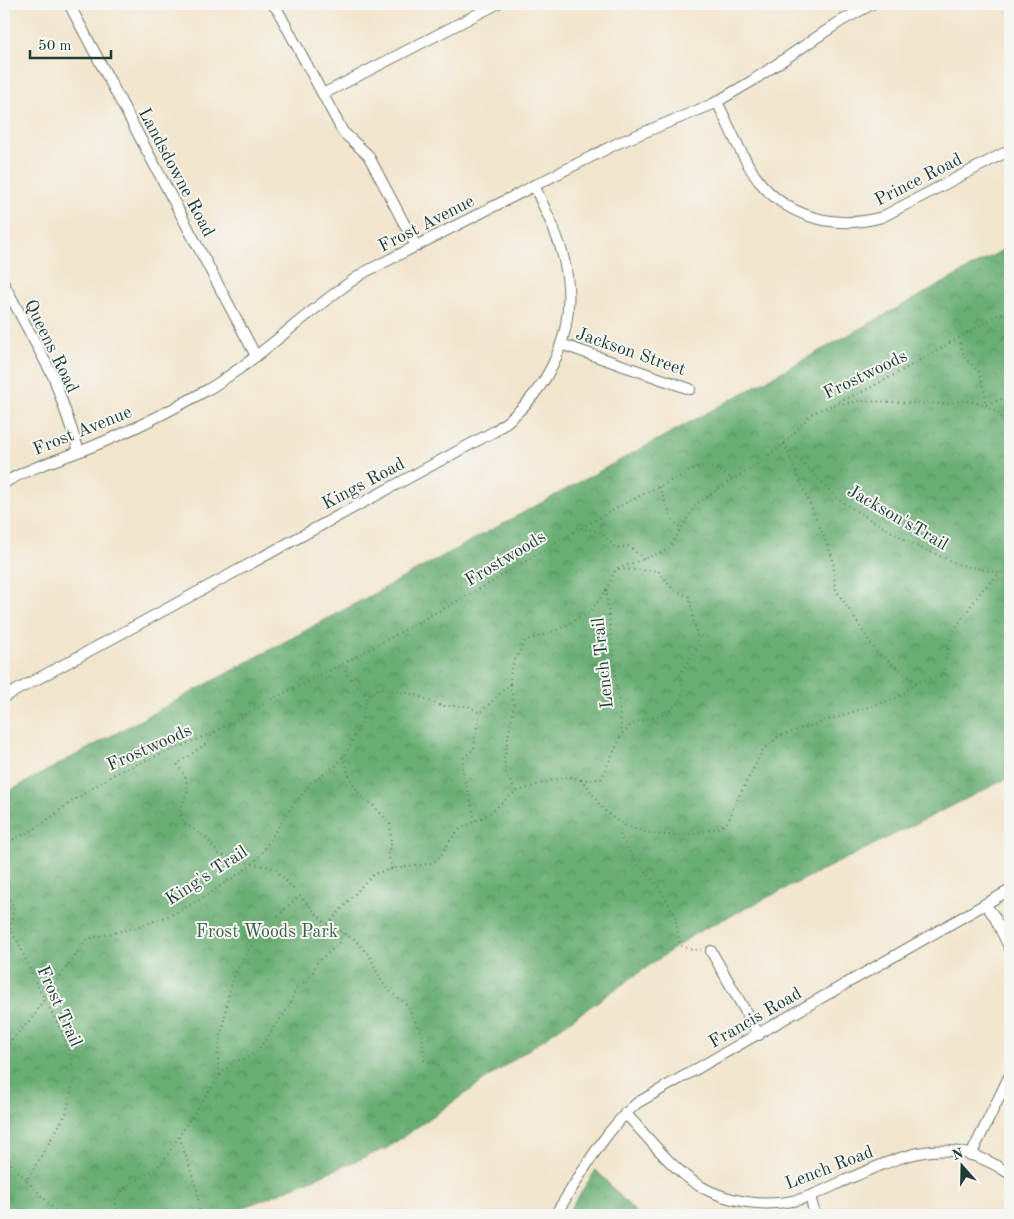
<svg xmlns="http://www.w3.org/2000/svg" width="1014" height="1219" font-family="'Old Standard TT',serif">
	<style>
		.forest { fill: url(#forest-crowns); stroke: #447553 }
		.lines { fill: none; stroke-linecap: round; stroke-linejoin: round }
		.minor-casing { stroke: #69786a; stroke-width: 12 }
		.path { stroke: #69786a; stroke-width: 2; stroke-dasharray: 1 4; stroke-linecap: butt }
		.minor { stroke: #fff; stroke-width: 10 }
		.labels { text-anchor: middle; stroke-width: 4; stroke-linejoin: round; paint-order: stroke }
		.street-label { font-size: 18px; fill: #1f3d34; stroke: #f6f6f2 }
		.park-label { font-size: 18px; fill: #386048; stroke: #f6f6f2 }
	</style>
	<defs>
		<pattern id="forest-crowns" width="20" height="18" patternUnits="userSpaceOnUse" patternTransform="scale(1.25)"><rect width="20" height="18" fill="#68ad72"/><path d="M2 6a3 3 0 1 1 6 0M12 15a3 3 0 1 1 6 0" fill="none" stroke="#558e5e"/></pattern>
	</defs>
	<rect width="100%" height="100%" fill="#f6f6f2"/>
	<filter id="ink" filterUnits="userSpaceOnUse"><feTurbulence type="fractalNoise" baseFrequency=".02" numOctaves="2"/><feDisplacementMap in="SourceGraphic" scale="10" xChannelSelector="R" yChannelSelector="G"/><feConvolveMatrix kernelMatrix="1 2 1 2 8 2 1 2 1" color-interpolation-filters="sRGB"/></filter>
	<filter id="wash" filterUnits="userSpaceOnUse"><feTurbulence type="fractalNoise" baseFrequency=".0096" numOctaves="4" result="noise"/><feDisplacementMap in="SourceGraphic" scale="20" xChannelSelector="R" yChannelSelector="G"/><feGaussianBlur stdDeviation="1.12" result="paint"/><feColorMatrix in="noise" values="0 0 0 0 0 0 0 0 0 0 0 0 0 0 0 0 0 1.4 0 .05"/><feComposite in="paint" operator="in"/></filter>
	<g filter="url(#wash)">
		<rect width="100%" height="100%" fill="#f2e5cd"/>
		<g class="forest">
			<polygon points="1010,246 1010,777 696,933 387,1148 226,1215 4,1215 4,794 694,420"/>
			<polygon points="596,1170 638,1215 566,1215"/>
		</g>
	</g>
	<g filter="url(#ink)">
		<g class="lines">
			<defs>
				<g id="minor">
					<polyline points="69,4 256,356"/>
					<polyline points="272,4 277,9 343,132 368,155 416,246"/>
					<polyline points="323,94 497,4"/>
					<path d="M717,102C730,127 741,157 758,180C788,218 837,230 882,217L1010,150"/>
					<polyline points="4,284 54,378 79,451"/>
					<polyline points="561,344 690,389"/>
					<path d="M4,483C32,466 62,459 91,447C131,431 170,411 207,390C218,384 228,376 239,369C282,338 320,301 365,272L618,143L713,104L752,81L841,21L872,4"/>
					<path d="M4,697L495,431C551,391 580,329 564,260C558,234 545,210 534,185"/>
					<polyline points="985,904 994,916 1010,949"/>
					<polyline points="711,951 759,1035"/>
					<path d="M625,1113C648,1137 670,1167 698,1185C729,1203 766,1208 801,1199C814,1195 827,1189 839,1183C902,1156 947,1130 1010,1174"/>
					<polyline points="971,1155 1010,1075"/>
					<polyline points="810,1196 815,1215"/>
					<path d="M555,1215C580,1177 602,1133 637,1103L1010,890"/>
				</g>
			</defs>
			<use href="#minor" class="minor-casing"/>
			<g class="path">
				<polyline points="959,338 964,357 979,372 985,394 985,405 999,414 1010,436"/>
				<polyline points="833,405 861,401 947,404 964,400 985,405 1010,396"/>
				<polyline points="659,487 672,519 680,528"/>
				<polyline points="580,528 600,532 616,548 629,546 644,559"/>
				<polyline points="606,590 622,734"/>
				<polyline points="348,661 345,673 367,696"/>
				<polyline points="917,682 877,653 835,588 833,558 784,444 838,499 869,519 917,546 960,565 1000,573"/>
				<polyline points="510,684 514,706 504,760 505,771 516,792"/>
				<polyline points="214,732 207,743 177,764 185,776 188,790 180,811 184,823 206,838 219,854 235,860 274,868 323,921 354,939 370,956 379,977 387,989 407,1005 422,1036 424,1060 443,1066"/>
				<polyline points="343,756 351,781 362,798 373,805 390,824 391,844 388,853 392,869"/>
				<polyline points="581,780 601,779 622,734 635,722 667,714 681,699 683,690 680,674 699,646 689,597 672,588 658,571 618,569"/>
				<polyline points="475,821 469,794 463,777 463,758 474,749 475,735 480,713"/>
				<polyline points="623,825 620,836 633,858 659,887 675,915 680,945 693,950 701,950"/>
				<polyline points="4,844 35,829 71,802 116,773 215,732 274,698 348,661 490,583 560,540 622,505 700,466 715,468 732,479"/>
				<polyline points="4,891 14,907 10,929 20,946 34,979 63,1034 75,1073 66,1114 27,1180 11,1164 4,1152"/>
				<path d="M328,924C338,914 367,878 375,874C388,869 402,867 416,865C420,865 426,865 431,863C442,859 448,841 457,832C466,824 480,820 490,813C499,807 507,796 517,792C523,789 561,777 568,777C588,776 593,800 605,811C630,835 672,840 705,831C719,828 729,827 732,810L763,750L779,736L899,697L917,682L942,676L952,633L982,590L1000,573L1010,571"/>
				<polyline points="4,1058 6,1049 12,1039 34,1016 45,997 87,939 134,928 171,915 201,899 253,864 262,853 287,813 311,783 337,765 348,750 361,722 367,696 380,688 416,695 441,706 468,706 480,713 510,684 511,668 525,641 555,631 591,611 606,590 616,569 668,550 696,504 732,479 748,471 784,444 811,414 864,391 910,366 1010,308"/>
				<path d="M220,1075C216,1057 219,1044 223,1026C226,1010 228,992 234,977C246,946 275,918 299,896"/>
				<polyline points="27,1181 60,1215"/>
				<polyline points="118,1214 115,1200 125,1188 153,1170 163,1162 179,1136"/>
				<polyline points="110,1215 118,1214 129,1215"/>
				<polyline points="200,1215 197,1190 179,1136 220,1075 234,1061 246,1059 258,1050 290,1005 297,986 310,979 317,962 338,945 343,933"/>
			</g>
			<use href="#minor" class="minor"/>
		</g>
	</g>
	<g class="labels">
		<g class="street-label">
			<text transform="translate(177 172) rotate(62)" y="6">Landsdowne Road</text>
			<text transform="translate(918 179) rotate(-27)" y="6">Prince Road</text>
			<text transform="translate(426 223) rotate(-27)" y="6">Frost Avenue</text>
			<text transform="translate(52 346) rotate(64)" y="6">Queens Road</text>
			<text transform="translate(631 351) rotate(19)" y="6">Jackson Street</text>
			<text transform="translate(865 374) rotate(-26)" y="6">Frostwoods</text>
			<text transform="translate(82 430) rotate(-22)" y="6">Frost Avenue</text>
			<text transform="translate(363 483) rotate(-28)" y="6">Kings Road</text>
			<text transform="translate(898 517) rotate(30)" y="6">Jackson'sTrail</text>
			<text transform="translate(505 558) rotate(-31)" y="6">Frostwoods</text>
			<text transform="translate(602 663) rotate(-96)" y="6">Lench Trail</text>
			<text transform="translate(149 747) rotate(-24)" y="6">Frostwoods</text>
			<text transform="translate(206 875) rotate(-33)" y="6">King's Trail</text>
			<text transform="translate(60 1006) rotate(66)" y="6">Frost Trail</text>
			<text transform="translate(755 1017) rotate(-30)" y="6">Francis Road</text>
			<text transform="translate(829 1167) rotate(-21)" y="6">Lench Road</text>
		</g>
		<g class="park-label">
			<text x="267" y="937">Frost Woods Park</text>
		</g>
	</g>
	<rect width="1014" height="1219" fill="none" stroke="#f6f6f2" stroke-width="20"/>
	<g transform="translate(962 1166) rotate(340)" stroke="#f6f6f2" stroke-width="4" paint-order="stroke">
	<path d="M0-4L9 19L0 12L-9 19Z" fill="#1f3d34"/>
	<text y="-8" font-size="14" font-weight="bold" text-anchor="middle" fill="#1f3d34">N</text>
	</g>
	<path d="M30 50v8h81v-8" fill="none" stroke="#1f3d34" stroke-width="2.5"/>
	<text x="38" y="50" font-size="15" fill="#1f3d34" stroke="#f6f6f2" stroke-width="4" paint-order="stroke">50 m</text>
</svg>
